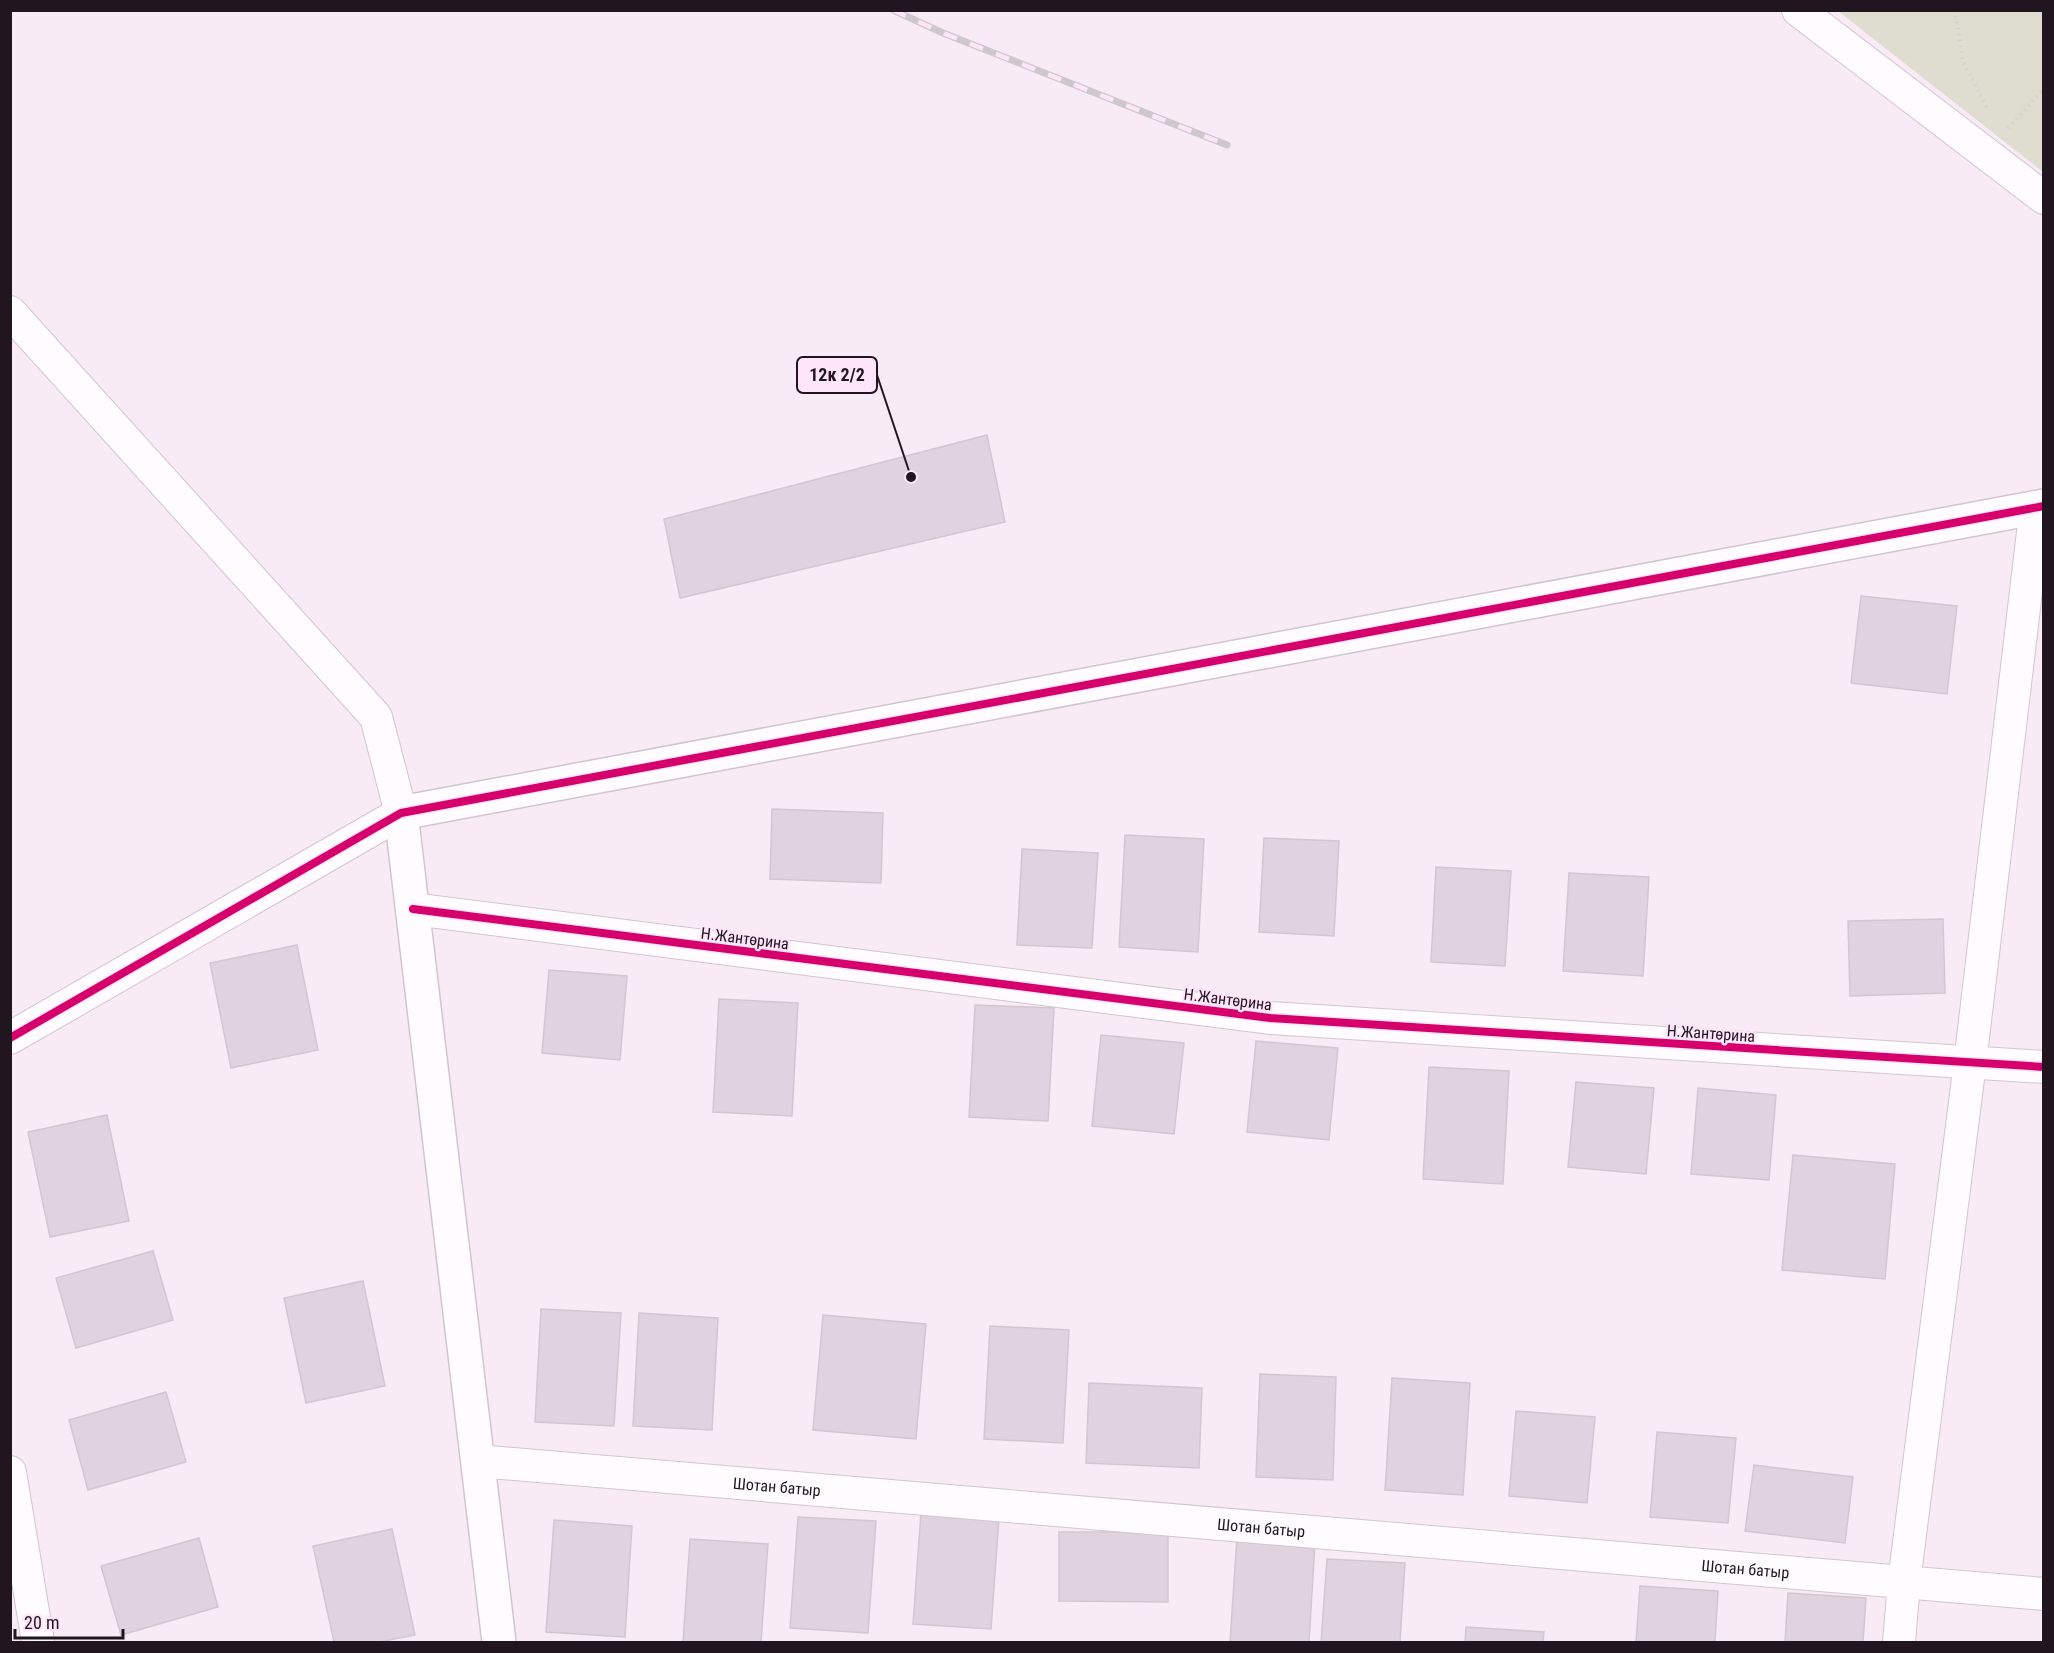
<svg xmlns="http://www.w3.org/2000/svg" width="2054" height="1653" font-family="'Roboto Condensed',sans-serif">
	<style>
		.green { fill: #dfddcf }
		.building { fill: #e0d2de; stroke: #d2c7d1; stroke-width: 1.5 }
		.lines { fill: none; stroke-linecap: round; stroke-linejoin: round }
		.street-casing { stroke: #d1c6cf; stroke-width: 34 }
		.secondary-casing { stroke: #d1c6cf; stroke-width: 36 }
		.path { stroke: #d4d0d3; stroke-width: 4; stroke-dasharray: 1.5 4.5; stroke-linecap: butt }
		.street { stroke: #fefcfe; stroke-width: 32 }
		.secondary { stroke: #fefcfe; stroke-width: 33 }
		.rail-casing { stroke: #cdc8cc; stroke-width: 7 }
		.rail { stroke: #fee5fa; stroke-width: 4.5; stroke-dasharray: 14; stroke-linecap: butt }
		.cycleway-casing { stroke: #fee5fa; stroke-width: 11 }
		.cycleway { stroke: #d6006c; stroke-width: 8 }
		.labels { text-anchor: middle; stroke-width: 4.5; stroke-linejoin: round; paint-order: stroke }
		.street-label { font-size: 16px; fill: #21161f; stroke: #fee5fa }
		.leader { fill: none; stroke: #21161f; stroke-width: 2 }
		.callout-dot { fill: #21161f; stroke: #fee5fa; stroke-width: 2 }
		.callout { fill: #fee5fa; stroke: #21161f; stroke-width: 2 }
		.callout-label { font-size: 18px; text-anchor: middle; font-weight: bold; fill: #21161f }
	</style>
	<rect width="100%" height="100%" fill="#f8ebf6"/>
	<polygon class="green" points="1838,11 2043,11 2043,172"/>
	<g class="building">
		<polygon points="987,435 1005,522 680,598 664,519"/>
		<polygon points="1861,596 1957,606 1947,694 1851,683"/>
		<polygon points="772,809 883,813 881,883 770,879"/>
		<polygon points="1125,835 1204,839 1198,952 1119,947"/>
		<polygon points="1264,838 1339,841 1334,936 1259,932"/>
		<polygon points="1022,849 1098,853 1092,948 1017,945"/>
		<polygon points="1436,867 1511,871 1505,966 1431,962"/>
		<polygon points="1569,873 1649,877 1643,976 1563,971"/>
		<polygon points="1943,919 1945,993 1850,996 1848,921"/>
		<polygon points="297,945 318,1050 231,1068 210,963"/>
		<polygon points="549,970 627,976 620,1060 542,1053"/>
		<polygon points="719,999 798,1003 792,1116 713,1112"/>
		<polygon points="975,1005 1054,1008 1048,1121 969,1117"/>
		<polygon points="1101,1035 1184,1043 1174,1134 1092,1126"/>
		<polygon points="1256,1041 1338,1048 1329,1140 1247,1132"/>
		<polygon points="1429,1067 1509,1071 1503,1184 1423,1179"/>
		<polygon points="1576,1082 1654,1088 1646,1174 1568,1167"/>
		<polygon points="1698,1088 1776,1095 1769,1180 1691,1174"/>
		<polygon points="107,1115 129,1221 50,1237 28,1132"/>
		<polygon points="1793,1155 1895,1164 1885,1279 1782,1270"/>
		<polygon points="153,1251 173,1320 76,1348 56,1278"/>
		<polygon points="363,1281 385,1386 306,1403 284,1298"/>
		<polygon points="541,1309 621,1313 614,1426 535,1422"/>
		<polygon points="639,1313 718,1318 712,1430 633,1426"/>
		<polygon points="823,1315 926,1324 916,1439 813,1430"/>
		<polygon points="990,1326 1069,1330 1063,1443 984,1439"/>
		<polygon points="1260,1374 1336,1377 1333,1480 1256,1477"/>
		<polygon points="1392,1378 1470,1383 1463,1495 1385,1490"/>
		<polygon points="1089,1383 1202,1388 1199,1468 1086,1463"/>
		<polygon points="166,1392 186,1462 88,1490 69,1420"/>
		<polygon points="1516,1411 1595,1417 1587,1503 1509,1496"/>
		<polygon points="1657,1432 1736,1438 1728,1523 1650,1517"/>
		<polygon points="1754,1465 1853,1477 1845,1543 1745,1531"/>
		<polygon points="921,1512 999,1518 991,1629 913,1624"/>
		<polygon points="798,1517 876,1521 868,1633 790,1628"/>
		<polygon points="554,1520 632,1526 625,1637 546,1632"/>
		<polygon points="392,1529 415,1635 379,1642 334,1642 313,1546"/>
		<polygon points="1059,1532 1168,1532 1168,1602 1059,1601"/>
		<polygon points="1237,1537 1315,1542 1309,1642 1230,1642"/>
		<polygon points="199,1538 218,1607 121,1635 101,1566"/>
		<polygon points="690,1539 768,1544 761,1642 683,1642"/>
		<polygon points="1327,1559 1405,1563 1400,1642 1321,1642"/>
		<polygon points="1640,1586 1718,1591 1715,1642 1636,1642"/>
		<polygon points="1788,1593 1866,1598 1863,1642 1785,1642"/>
		<polygon points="1466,1627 1544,1632 1543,1642 1465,1642"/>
	</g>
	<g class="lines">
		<defs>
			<g id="street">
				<polyline points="1798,10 2044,198"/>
				<polyline points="10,312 376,717 401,813 10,1038"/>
				<polyline points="413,909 1270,1018 2044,1067"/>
				<path id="s1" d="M478,1461L2044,1594"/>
				<polyline points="10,1472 38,1642"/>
				<polyline points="1899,1642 1904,1582 1970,1063 2036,507"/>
			</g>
			<polyline id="secondary" points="499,1642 401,813 2044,506"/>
		</defs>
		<use href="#street" class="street-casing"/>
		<use href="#secondary" class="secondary-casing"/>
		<g class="path">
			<polyline points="1955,10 1963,62 1987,108"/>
			<polyline points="2008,128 2044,89"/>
		</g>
		<use href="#street" class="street"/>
		<use href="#secondary" class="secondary"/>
		<defs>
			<polyline id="rail" points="893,10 943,33 1227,145"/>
		</defs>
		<use href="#rail" class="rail-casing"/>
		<use href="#rail" class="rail"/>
		<defs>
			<g id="cycleway">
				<polyline points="413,909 1270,1018 2044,1067"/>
				<polyline points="10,1038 401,813 2044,506"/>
			</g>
		</defs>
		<use href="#cycleway" class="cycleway-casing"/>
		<use href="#cycleway" class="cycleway"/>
	</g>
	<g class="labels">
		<g class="street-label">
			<text transform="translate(745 938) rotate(7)" y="6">Н.Жантөрина</text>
			<text transform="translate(1228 999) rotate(7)" y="6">Н.Жантөрина</text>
			<text transform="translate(1711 1033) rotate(4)" y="6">Н.Жантөрина</text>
			<text dy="6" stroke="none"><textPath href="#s1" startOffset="300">Шотан батыр</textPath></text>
			<text dy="6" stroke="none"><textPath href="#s1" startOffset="786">Шотан батыр</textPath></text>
			<text dy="6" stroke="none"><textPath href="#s1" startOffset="1272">Шотан батыр</textPath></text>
		</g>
	</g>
	<path class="leader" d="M911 477L877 375"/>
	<circle class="callout-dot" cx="911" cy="477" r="6"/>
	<rect class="callout" x="797" y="357" width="80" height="36" rx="6"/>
	<g class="callout-label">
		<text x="837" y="381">12к 2/2</text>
	</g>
	<rect width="2054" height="1653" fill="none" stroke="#21161f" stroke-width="24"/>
	<path d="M15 1629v9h108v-9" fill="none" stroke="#21161f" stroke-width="3"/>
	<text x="24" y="1629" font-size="18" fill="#21161f" stroke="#fee5fa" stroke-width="4.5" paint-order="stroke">20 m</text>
</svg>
